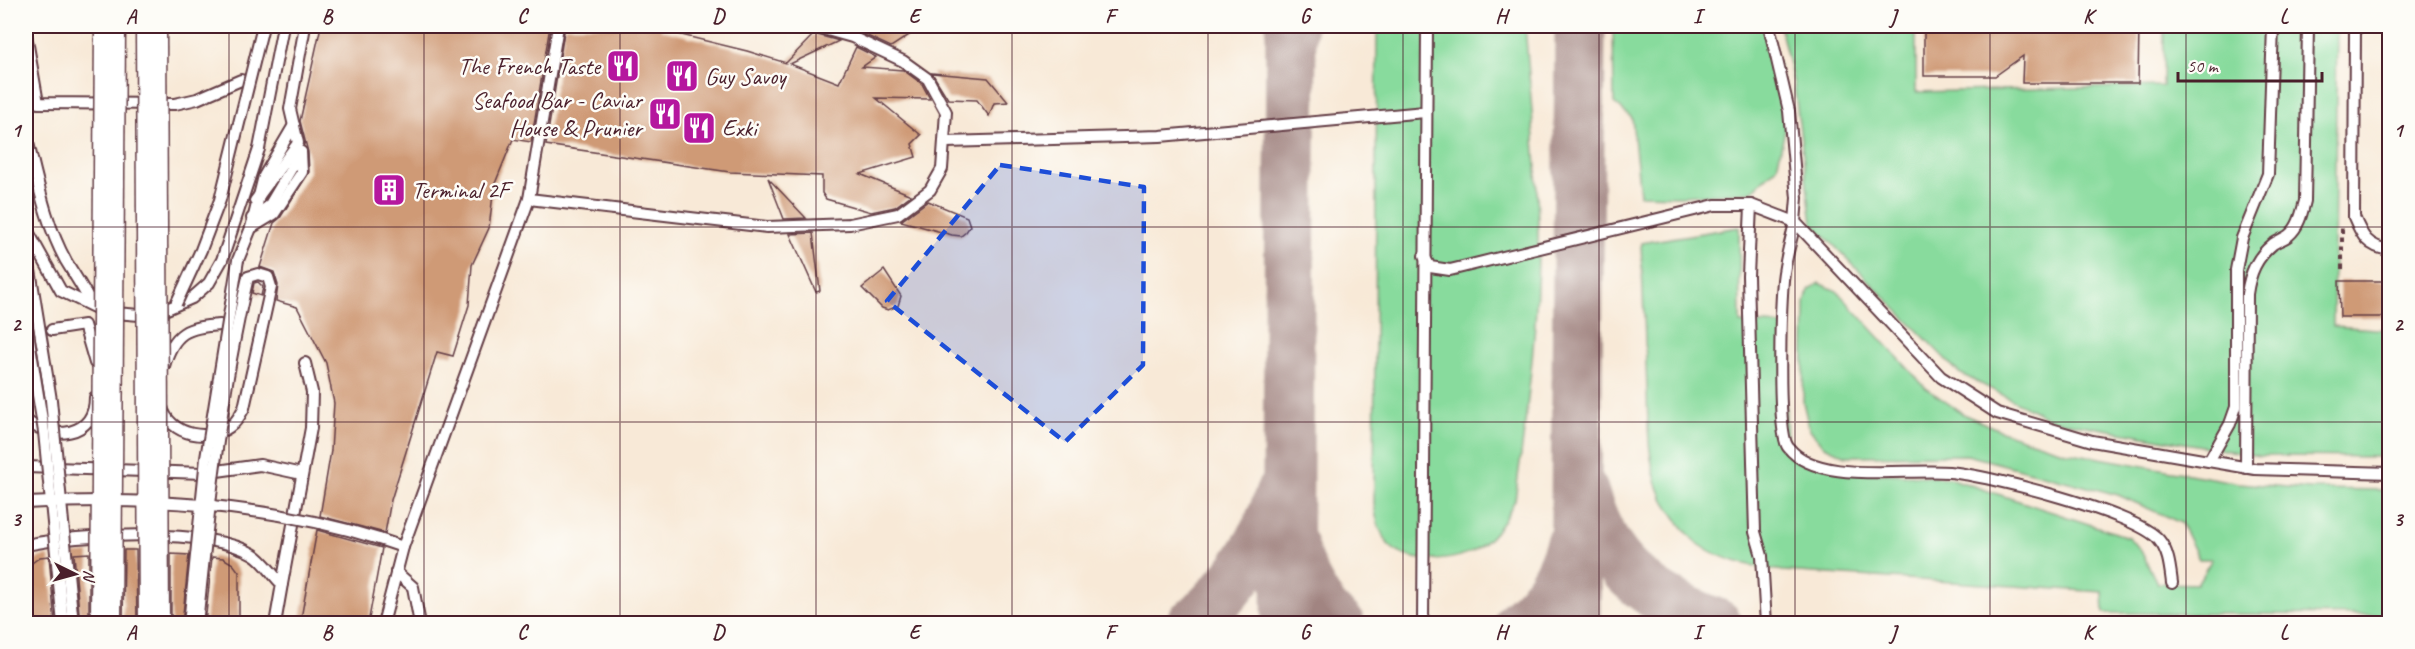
<svg xmlns="http://www.w3.org/2000/svg" width="2415" height="649" font-family="Caveat,sans-serif">
	<style>
		.green { fill: #88db9d; stroke: #697d64; stroke-width: 1.5 }
		.lines { fill: none; stroke-linecap: round; stroke-linejoin: round }
		.taxiway { stroke: #a18481; stroke-width: 51 }
		.building { fill: #cf9a76 }
		.lane-casing { stroke: #643d45; stroke-width: 14 }
		.path { stroke: #643d45; stroke-width: 4; stroke-dasharray: 4.5 4.5; stroke-linecap: butt }
		.lane { stroke: #fff; stroke-width: 10 }
		.lane-bridge-casing { stroke: #643d45; stroke-width: 14; stroke-linecap: butt }
		.secondary-bridge-casing { stroke: #643d45; stroke-width: 33; stroke-linecap: butt }
		.lane-bridge { stroke: #fff; stroke-width: 10 }
		.secondary-bridge { stroke: #fff; stroke-width: 30 }
		.marked { fill: #1d4ed8; fill-opacity: 0.2; stroke: #1d4ed8; stroke-width: 4.5; stroke-dasharray: 12 8; stroke-linejoin: round }
		.grid { fill: none; stroke: #4a1f2b; stroke-width: 1.5; stroke-opacity: 0.55 }
		.labels { text-anchor: middle; stroke-width: 5; stroke-linejoin: round; paint-order: stroke }
		.poi-label { font-size: 24px; fill: #4a1f2b; stroke: #fdfcf7; text-anchor: start }
		.neatline { fill: none; stroke: #4a1f2b; stroke-width: 2 }
		.grid-label { font-size: 20px; text-anchor: middle; font-weight: bold; fill: #4a1f2b }
	</style>
	<rect width="100%" height="100%" fill="#fdfcf7"/>
	<filter id="ink" filterUnits="userSpaceOnUse"><feTurbulence type="fractalNoise" baseFrequency=".0167" numOctaves="2"/><feDisplacementMap in="SourceGraphic" scale="12" xChannelSelector="R" yChannelSelector="G"/><feConvolveMatrix kernelMatrix="1 2 1 2 8 2 1 2 1" color-interpolation-filters="sRGB"/></filter>
	<filter id="wash" filterUnits="userSpaceOnUse"><feTurbulence type="fractalNoise" baseFrequency=".008" numOctaves="4" result="noise"/><feDisplacementMap in="SourceGraphic" scale="24" xChannelSelector="R" yChannelSelector="G"/><feGaussianBlur stdDeviation="1.35" result="paint"/><feColorMatrix in="noise" values="0 0 0 0 0 0 0 0 0 0 0 0 0 0 0 0 0 1.4 0 .05"/><feComposite in="paint" operator="in"/></filter>
	<g filter="url(#wash)">
		<rect width="100%" height="100%" fill="#f8e9d7"/>
		<g class="green">
			<path d="M1377,26H1525C1531,101 1539,178 1538,254C1537,336 1526,419 1515,500C1506,518 1496,535 1479,547C1458,563 1407,566 1388,544C1379,532 1376,519 1374,505Z"/>
			<polygon points="1613,26 1769,26 1789,111 1777,167 1751,192 1682,196 1640,195 1632,118 1614,103"/>
			<polygon points="1780,26 1916,26 1916,92 2163,86 2164,26 2337,26 2333,326 2389,330 2389,457 2259,456 2052,420 1959,373 1812,223 1794,85"/>
			<path d="M1739,227L1740,323L1783,325L1787,445L1800,459L1837,470L1949,478L2128,537L2140,549L2157,583L2197,584L2212,559H2199L2181,523L2118,495L1967,455L1846,456L1822,445L1809,428L1803,402L1805,303L1809,290L1819,283L1837,291L1926,388L1965,415L2009,434L2066,452L2239,483L2310,489L2389,490V615L2104,613L2103,592L1783,571C1753,566 1723,562 1697,543C1687,535 1665,504 1660,492C1647,460 1648,422 1647,388C1645,340 1643,291 1641,243Z"/>
		</g>
		<g class="lines">
			<g class="taxiway">
				<path d="M1583,491C1604,566 1646,597 1717,624"/>
				<path d="M1292,546C1298,569 1318,611 1339,624"/>
				<path d="M1191,624L1199,619C1236,582 1266,545 1280,494"/>
				<polyline points="1287,624 1291,26"/>
				<path d="M1519,624C1546,604 1562,574 1571,543"/>
				<polyline points="1575,624 1580,26"/>
			</g>
		</g>
		<g id="blocks">
			<g class="building">
				<polygon points="321,26 550,26 531,142 513,139 494,186 489,228 472,265 469,305 453,356 437,352 391,500 385,533 320,516 331,451 334,403 326,363 297,307 276,301 278,285 274,272 260,267 274,223 280,218 309,172 308,152 300,121"/>
				<polygon points="565,26 662,26 661,30 747,51 786,63 814,34 839,41 790,64 839,83 856,47 876,57 862,67 903,70 922,84 930,99 876,98 921,135 912,144 916,157 860,174 911,195 895,207 871,212 826,199 822,193 822,176 730,172 546,145"/>
				<polygon points="839,26 923,26 891,47 863,34 865,30 859,32"/>
				<polygon points="1924,26 2139,26 2138,83 2022,83 2023,56 1995,76 1924,76"/>
				<polygon points="932,73 988,78 1008,102 994,103 989,116 977,100 948,99"/>
				<polygon points="768,178 806,218 784,219"/>
				<polygon points="928,201 967,217 970,226 966,232 961,236 952,235 901,221"/>
				<polygon points="813,233 820,291 816,292 790,234"/>
				<polygon points="884,270 901,296 898,306 888,310 882,308 862,288"/>
				<polygon points="2339,281 2390,281 2390,317 2340,317"/>
				<polygon points="258,282 263,287 261,296 252,293 254,283"/>
				<polygon points="317,530 382,548 368,624 300,624"/>
				<polygon points="124,550 136,550 137,624 123,624"/>
				<polygon points="89,553 89,624 80,624 74,554"/>
				<polygon points="171,554 189,555 182,624 171,624"/>
				<polygon points="49,556 55,624 27,624 27,572 32,563 40,557"/>
				<polygon points="212,557 223,558 233,564 239,572 239,624 205,624"/>
			</g>
		</g>
	</g>
	<g filter="url(#ink)">
		<use href="#blocks" fill-opacity="0" stroke="#643d45" stroke-width="1.5"/>
		<g class="lines">
			<defs>
				<g id="lane">
					<polyline points="1769,26 1789,111 1797,198 1795,222 1941,377 1997,413 2092,441 2255,469 2390,473"/>
					<path d="M2355,26L2354,217C2362,236 2367,247 2390,250"/>
					<polyline points="26,34 38,103 175,104 197,99 241,80"/>
					<path d="M26,135C37,177 45,223 66,261C75,276 84,289 92,305"/>
					<polyline points="946,142 1160,136 1425,112"/>
					<polyline points="529,199 767,227 850,224 898,214 930,190 942,169 946,112 928,79 903,61 852,37 813,26"/>
					<polyline points="255,201 298,143 290,109 305,26"/>
					<polyline points="1751,205 1748,276 1754,498 1755,532 1762,556 1766,624"/>
					<polyline points="252,218 269,206 301,152"/>
					<polyline points="26,228 61,291 104,312 151,316 192,298 209,283 222,260 259,149"/>
					<polyline points="251,228 274,214 302,172 301,152"/>
					<polyline points="26,245 51,400"/>
					<path d="M1424,256L1430,267L1450,270L1715,205H1751L1795,222C1791,241 1785,260 1783,280C1781,305 1776,431 1788,447C1817,485 1905,468 1949,472C1987,475 2137,513 2159,540C2169,552 2170,568 2172,583"/>
					<polyline points="238,260 251,228 264,176 294,125"/>
					<polyline points="52,330 84,325 95,363"/>
					<path d="M164,366C174,332 187,327 220,325"/>
					<path d="M162,406C168,436 212,444 233,424C238,420 241,413 244,408"/>
					<path d="M26,420C51,441 95,438 95,397"/>
					<polyline points="2209,461 2230,424 2236,407 2236,270 2242,238 2268,174 2273,26"/>
					<polyline points="26,467 203,473 260,465 302,474"/>
					<path d="M2246,468L2247,294C2250,273 2256,258 2273,244C2277,241 2284,239 2289,235C2299,227 2302,212 2305,201L2308,26"/>
					<polyline points="379,539 403,547"/>
					<path d="M26,545C77,534 208,527 253,554C265,561 272,575 282,584L275,624"/>
					<polyline points="396,572 413,587 420,624"/>
					<polyline points="282,584 311,428 312,392 305,363"/>
					<polyline points="383,624 403,547 529,199 558,26"/>
					<polyline points="1423,624 1427,26"/>
				</g>
			</defs>
			<use href="#lane" class="lane-casing"/>
			<polyline class="path" points="2342,269 2342,227"/>
			<use href="#lane" class="lane"/>
			<defs>
				<g id="lane-bridge">
					<polyline points="259,149 283,26"/>
					<polyline points="176,304 201,250 220,200 263,26"/>
					<polyline points="26,321 44,432 63,624"/>
					<polyline points="51,400 73,624"/>
					<path d="M26,503C146,497 264,503 379,539"/>
					<polyline points="189,624 206,458 238,260"/>
					<path d="M197,624C209,507 221,391 248,277L258,274L268,277L271,287L244,408"/>
				</g>
				<g id="secondary-bridge">
					<polyline points="151,26 154,624"/>
					<polyline points="106,624 110,26"/>
				</g>
			</defs>
			<use href="#lane-bridge" class="lane-bridge-casing"/>
			<use href="#secondary-bridge" class="secondary-bridge-casing"/>
			<use href="#lane-bridge" class="lane-bridge"/>
			<use href="#secondary-bridge" class="secondary-bridge"/>
		</g>
	</g>
	<path class="marked" d="M1000,165L1144,187L1143,365L1065,442L887,301Z"/>
	<path class="grid" d="M229,26V624M424,26V624M620,26V624M816,26V624M1012,26V624M1208,26V624M1403,26V624M1599,26V624M1795,26V624M1990,26V624M2186,26V624M26,227H2390M26,422H2390"/>
	<defs>
		<symbol id="restaurant-square" viewBox="-11 -11 22 22"><rect x="-9" y="-9" width="18" height="18" rx="4" fill="#b5179e" stroke="#fdfcf7"/><path d="M-5-6h1v4h1v-4h1v4h1v-4h1v5L-1.5 .5V6h-2V.5L-5-1ZM5-6V6H3V1.5H1.5Q1.5-4 5-6Z" fill="#fff"/></symbol>
		<symbol id="building-square" viewBox="-11 -11 22 22"><rect x="-9" y="-9" width="18" height="18" rx="4" fill="#b5179e" stroke="#fdfcf7"/><path d="M-4-6H4V6H1V3H-1V6H-4ZM-2.5-4.3h1.7v1.8h-1.7ZM.8-4.3h1.7v1.8H.8ZM-2.5-1h1.7V.8h-1.7ZM.8-1h1.7V.8H.8Z" fill="#fff"/></symbol>
	</defs>
	<g fill-rule="evenodd">
		<use href="#restaurant-square" x="604" y="47" width="38" height="38"/>
		<use href="#restaurant-square" x="663" y="57" width="38" height="38"/>
		<use href="#restaurant-square" x="646" y="95" width="38" height="38"/>
		<use href="#restaurant-square" x="680" y="109" width="38" height="38"/>
		<use href="#building-square" x="370" y="171" width="38" height="38"/>
	</g>
	<g class="labels">
		<g class="poi-label">
			<text x="600" y="74" text-anchor="end">The French Taste</text>
			<text x="705" y="84">Guy Savoy</text>
			<text x="642" y="108" text-anchor="end">Seafood Bar - Caviar<tspan x="642" dy="28">House &amp; Prunier</tspan></text>
			<text x="722" y="136">Exki</text>
			<text x="412" y="198">Terminal 2F</text>
		</g>
	</g>
	<rect width="2415" height="649" fill="none" stroke="#fdfcf7" stroke-width="66"/>
	<g transform="translate(75 574) rotate(95)" stroke="#fdfcf7" stroke-width="4.5" paint-order="stroke">
	<path d="M0-4.5L10 22L0 15L-10 22Z" fill="#4a1f2b"/>
	<text y="-9" font-size="16" font-weight="bold" text-anchor="middle" fill="#4a1f2b">N</text>
	</g>
	<path d="M2178 72v9h144v-9" fill="none" stroke="#4a1f2b" stroke-width="3"/>
	<text x="2187" y="72" font-size="18" fill="#4a1f2b" stroke="#fdfcf7" stroke-width="4.5" paint-order="stroke">50 m</text>
	<rect x="33" y="33" width="2349" height="583" class="neatline"/>
	<g class="grid-label">
		<text x="131" y="23">A</text>
		<text x="327" y="23">B</text>
		<text x="522" y="23">C</text>
		<text x="718" y="23">D</text>
		<text x="914" y="23">E</text>
		<text x="1110" y="23">F</text>
		<text x="1305" y="23">G</text>
		<text x="1501" y="23">H</text>
		<text x="1697" y="23">I</text>
		<text x="1893" y="23">J</text>
		<text x="2088" y="23">K</text>
		<text x="2284" y="23">L</text>
		<text x="16" y="137">1</text>
		<text x="2398" y="137">1</text>
		<text x="16" y="331">2</text>
		<text x="2398" y="331">2</text>
		<text x="16" y="526">3</text>
		<text x="2398" y="526">3</text>
		<text x="131" y="639">A</text>
		<text x="327" y="639">B</text>
		<text x="522" y="639">C</text>
		<text x="718" y="639">D</text>
		<text x="914" y="639">E</text>
		<text x="1110" y="639">F</text>
		<text x="1305" y="639">G</text>
		<text x="1501" y="639">H</text>
		<text x="1697" y="639">I</text>
		<text x="1893" y="639">J</text>
		<text x="2088" y="639">K</text>
		<text x="2284" y="639">L</text>
	</g>
</svg>
